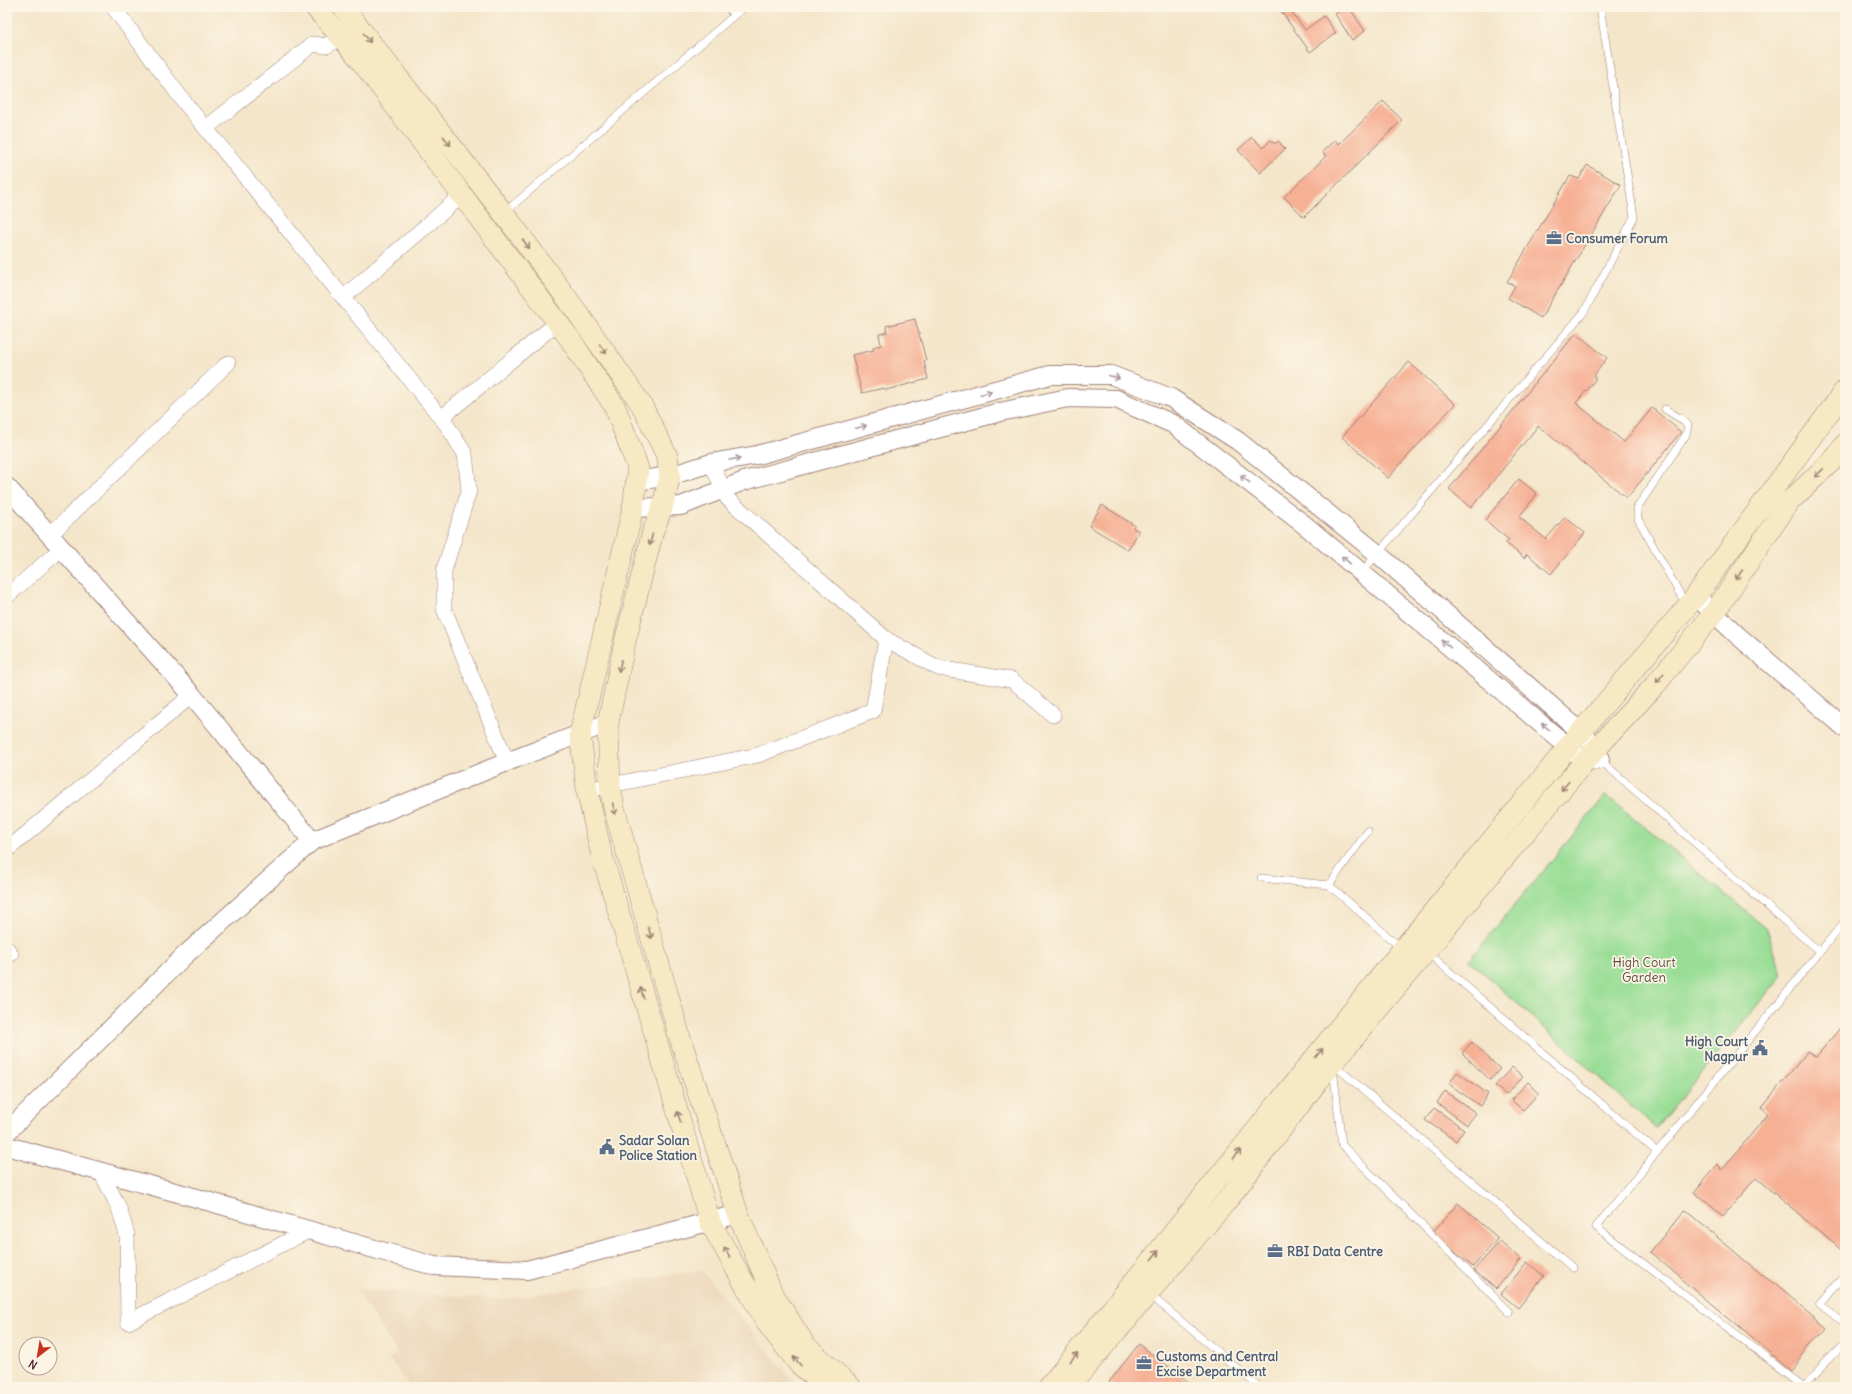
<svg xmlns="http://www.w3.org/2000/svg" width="1852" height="1394" font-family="Delius,sans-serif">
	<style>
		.built { fill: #ecd7ba }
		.green { fill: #9ade96; stroke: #727e60 }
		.building { fill: #f6b195 }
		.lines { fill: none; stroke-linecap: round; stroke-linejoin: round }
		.service-casing { stroke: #9f827b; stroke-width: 8 }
		.minor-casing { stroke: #9f827b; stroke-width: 16 }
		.tertiary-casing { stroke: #9f827b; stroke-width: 20 }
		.secondary-casing { stroke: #9f827b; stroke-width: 22 }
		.service { stroke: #fff; stroke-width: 7 }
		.minor { stroke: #fff; stroke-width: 15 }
		.tertiary { stroke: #fff; stroke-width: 18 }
		.secondary { stroke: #f6e9c3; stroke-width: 21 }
		.oneway { stroke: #a08477 }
		.oneway2 { stroke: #ae9aa0 }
		.labels { text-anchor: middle; stroke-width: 3.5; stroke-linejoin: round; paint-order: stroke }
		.service-label { font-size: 13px; font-weight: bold; fill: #4e5e75; stroke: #fcf5e5; text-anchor: start }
		.park-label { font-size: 13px; fill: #5e4f46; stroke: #fcf5e5 }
	</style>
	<rect width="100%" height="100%" fill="#fcf5e5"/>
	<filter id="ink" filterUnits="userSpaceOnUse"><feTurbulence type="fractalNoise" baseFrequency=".025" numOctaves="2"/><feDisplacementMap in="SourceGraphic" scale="8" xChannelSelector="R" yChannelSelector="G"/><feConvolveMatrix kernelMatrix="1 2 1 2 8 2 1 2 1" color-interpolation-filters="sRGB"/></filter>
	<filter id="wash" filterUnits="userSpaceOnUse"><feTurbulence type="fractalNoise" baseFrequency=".012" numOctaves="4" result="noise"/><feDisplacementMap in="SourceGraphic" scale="16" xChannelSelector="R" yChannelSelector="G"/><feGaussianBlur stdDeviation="0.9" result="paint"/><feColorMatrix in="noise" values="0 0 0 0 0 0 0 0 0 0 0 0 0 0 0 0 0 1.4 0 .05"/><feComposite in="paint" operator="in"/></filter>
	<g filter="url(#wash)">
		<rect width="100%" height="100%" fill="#f4e6cb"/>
		<polygon class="built" points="701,1270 798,1387 410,1387 389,1358 397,1353 356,1289 503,1299"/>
		<polygon class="green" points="1606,795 1767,929 1782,975 1656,1128 1469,960"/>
		<g id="blocks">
			<g class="building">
				<polygon points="1278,7 1288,7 1305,30 1324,16 1336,33 1310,52"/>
				<polygon points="1346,7 1349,7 1365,31 1352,40 1335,14"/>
				<polygon points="1383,101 1402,120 1304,217 1284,197 1326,156 1322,152 1335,140 1339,144"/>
				<polygon points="1252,137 1263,148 1271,140 1275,144 1278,141 1285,149 1260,173 1238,150"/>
				<polygon points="1587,165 1621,185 1541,318 1508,298 1515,286 1507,282 1570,176 1579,179"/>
				<polygon points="915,319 926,360 924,361 928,379 886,390 884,388 862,393 852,355 874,350 873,347 881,345 879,334 887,332 886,326"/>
				<polygon points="1576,333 1607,358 1595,374 1595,380 1576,403 1624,442 1652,408 1681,432 1627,498 1538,426 1471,508 1449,489"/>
				<polygon points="1409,362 1455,404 1388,478 1342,437"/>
				<polygon points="1519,479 1537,494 1519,517 1546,539 1565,517 1585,533 1551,574 1527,554 1524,558 1505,542 1509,540 1485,520"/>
				<polygon points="1102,505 1134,525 1133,528 1139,531 1128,550 1089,526"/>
				<polygon points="1845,1022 1845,1253 1756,1178 1723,1216 1694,1192 1718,1164 1722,1170 1768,1114 1762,1107 1808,1051 1816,1057"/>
				<polygon points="1472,1042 1500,1069 1490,1080 1462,1053"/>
				<polygon points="1512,1067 1523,1077 1506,1095 1495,1086"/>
				<polygon points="1457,1072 1488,1094 1480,1106 1449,1084"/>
				<polygon points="1528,1082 1539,1093 1523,1110 1511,1100"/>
				<polygon points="1445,1091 1476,1113 1467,1125 1437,1103"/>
				<polygon points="1434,1108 1464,1129 1456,1141 1425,1120"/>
				<polygon points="1458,1203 1498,1238 1473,1267 1432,1233"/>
				<polygon points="1685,1210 1825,1328 1790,1370 1650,1252"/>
				<polygon points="1500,1241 1521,1259 1496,1289 1474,1270"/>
				<polygon points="1527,1262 1544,1276 1518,1308 1501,1294"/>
				<polygon points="1139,1344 1195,1387 1116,1387 1109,1382"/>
			</g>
		</g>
	</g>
	<g filter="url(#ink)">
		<use href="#blocks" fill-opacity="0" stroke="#9f827b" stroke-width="1"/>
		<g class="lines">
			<defs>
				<g id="service">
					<polyline points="727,7 734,15"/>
					<polyline points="505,212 744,7"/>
					<polyline points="1665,409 1681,419 1688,425 1686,435 1637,508 1638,519 1686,605"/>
					<polyline points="1362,572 1584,312 1634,217 1600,7"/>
					<polyline points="1600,760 1820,952"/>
					<polyline points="1261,878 1329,885 1401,948"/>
					<polyline points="1329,885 1368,831"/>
					<polyline points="1845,921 1596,1227 1803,1386 1845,1343"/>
					<polyline points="1428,953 1657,1152"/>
					<polyline points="1333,1064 1573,1268"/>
					<polyline points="1333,1068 1342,1145 1509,1312"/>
					<polyline points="1845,1276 1820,1306 1845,1323"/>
					<polyline points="1149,1294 1258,1386"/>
				</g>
				<g id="minor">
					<polyline points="113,7 185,103 446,424 465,454 469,491 444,570 444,609 507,762"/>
					<polyline points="206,128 313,44 326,46 341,37"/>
					<polyline points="344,297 462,195"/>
					<polyline points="441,418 558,322"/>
					<polyline points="711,463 728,499 886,639 938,668 1012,680 1053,715"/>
					<polyline points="50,535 228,363"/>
					<polyline points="7,596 62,548"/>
					<polyline points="587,790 758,755 873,711 886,639"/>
					<polyline points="7,850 192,695"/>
					<polyline points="7,949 11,954"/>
					<polyline points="101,1172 119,1208 127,1235 128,1322 310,1230"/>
				</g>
				<g id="tertiary">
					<polyline points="7,487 192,695 312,841"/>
					<polyline points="633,508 681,506 744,481 1000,412 1068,398 1116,399 1173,424 1306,526 1585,761 1600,760 1597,748 1581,732 1378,554 1238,441 1171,398 1111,375 1050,375 757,455 711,463 670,476 636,481"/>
					<polyline points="1696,596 1736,634 1845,728"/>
					<polyline points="7,1132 184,956 312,841 507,762 608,723"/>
					<polyline points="7,1146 193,1197 434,1266 527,1270 738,1214"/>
				</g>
				<g id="secondary">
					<polyline points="315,7 359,58 570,339 615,407 638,468 633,508 580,734 587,790 601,852 710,1222 766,1322 799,1364 827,1387"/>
					<polyline points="343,7 508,219 575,309 641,404 667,456 670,476 662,508 653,531 625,642 608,723 610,786 614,808 681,1041 738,1214 772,1293 805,1345 851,1387"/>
					<polyline points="1049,1387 1402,950 1569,746 1696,596 1845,390"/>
					<polyline points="1069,1387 1229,1198 1317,1082 1585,761 1655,685 1714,613 1789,502 1837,456 1845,444"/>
				</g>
			</defs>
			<use href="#service" class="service-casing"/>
			<use href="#minor" class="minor-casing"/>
			<use href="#tertiary" class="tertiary-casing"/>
			<use href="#secondary" class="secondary-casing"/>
			<use href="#service" class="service"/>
			<use href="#minor" class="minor"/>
			<use href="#tertiary" class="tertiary"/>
			<use href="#secondary" class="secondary"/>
		</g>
		<defs><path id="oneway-shaft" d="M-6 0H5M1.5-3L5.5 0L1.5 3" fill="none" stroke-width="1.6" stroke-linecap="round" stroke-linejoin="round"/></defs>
		<g class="oneway">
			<use href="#oneway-shaft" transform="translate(367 38) rotate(52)"/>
			<use href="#oneway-shaft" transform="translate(447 141) rotate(52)"/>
			<use href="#oneway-shaft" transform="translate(526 244) rotate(53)"/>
			<use href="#oneway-shaft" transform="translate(603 349) rotate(55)"/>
			<use href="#oneway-shaft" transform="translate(1819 473) rotate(136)"/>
			<use href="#oneway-shaft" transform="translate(651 540) rotate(104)"/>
			<use href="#oneway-shaft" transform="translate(1739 575) rotate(124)"/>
			<use href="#oneway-shaft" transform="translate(620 666) rotate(102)"/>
			<use href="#oneway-shaft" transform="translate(1660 678) rotate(129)"/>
			<use href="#oneway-shaft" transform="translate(1565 786) rotate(130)"/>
			<use href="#oneway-shaft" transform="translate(614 809) rotate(77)"/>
			<use href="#oneway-shaft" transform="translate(650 933) rotate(74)"/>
			<use href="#oneway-shaft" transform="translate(642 993) rotate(-106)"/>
			<use href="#oneway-shaft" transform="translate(1319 1053) rotate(-51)"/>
			<use href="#oneway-shaft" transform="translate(679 1117) rotate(-107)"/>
			<use href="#oneway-shaft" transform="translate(1237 1154) rotate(-51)"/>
			<use href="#oneway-shaft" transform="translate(727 1252) rotate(-119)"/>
			<use href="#oneway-shaft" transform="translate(1155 1255) rotate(-51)"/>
			<use href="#oneway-shaft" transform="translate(1074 1357) rotate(-51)"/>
			<use href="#oneway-shaft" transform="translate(797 1361) rotate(-131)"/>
		</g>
		<g class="oneway2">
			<use href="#oneway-shaft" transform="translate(1114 377) rotate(15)"/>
			<use href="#oneway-shaft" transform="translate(986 393) rotate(-15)"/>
			<use href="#oneway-shaft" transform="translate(861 427) rotate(-15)"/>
			<use href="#oneway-shaft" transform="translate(735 459) rotate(-10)"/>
			<use href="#oneway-shaft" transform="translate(1245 479) rotate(-142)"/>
			<use href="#oneway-shaft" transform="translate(1346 560) rotate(-140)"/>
			<use href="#oneway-shaft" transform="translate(1446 644) rotate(-140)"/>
			<use href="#oneway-shaft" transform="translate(1546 727) rotate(-141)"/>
		</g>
	</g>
	<defs>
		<symbol id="office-bare" viewBox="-9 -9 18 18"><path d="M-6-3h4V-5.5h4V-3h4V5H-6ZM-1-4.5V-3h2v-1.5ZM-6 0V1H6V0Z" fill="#5c6f8a" stroke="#fcf5e5" stroke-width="2.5" paint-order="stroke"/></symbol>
		<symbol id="civic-bare" viewBox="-9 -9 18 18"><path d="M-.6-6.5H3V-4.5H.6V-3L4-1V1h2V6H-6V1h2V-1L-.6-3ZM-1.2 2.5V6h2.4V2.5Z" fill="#5c6f8a" stroke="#fcf5e5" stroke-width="2.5" paint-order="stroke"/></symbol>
	</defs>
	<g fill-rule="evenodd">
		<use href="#office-bare" x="1543" y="227" width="22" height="22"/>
		<use href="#civic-bare" x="1749" y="1037" width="22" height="22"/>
		<use href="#civic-bare" x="596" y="1136" width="22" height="22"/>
		<use href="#office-bare" x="1264" y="1240" width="22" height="22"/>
		<use href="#office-bare" x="1133" y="1352" width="22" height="22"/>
	</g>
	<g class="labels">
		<g class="service-label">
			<text x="1566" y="243">Consumer Forum</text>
			<text x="1748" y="1046" text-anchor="end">High Court<tspan x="1748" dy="15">Nagpur</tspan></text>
			<text x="619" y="1145">Sadar Solan<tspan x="619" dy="15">Police Station</tspan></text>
			<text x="1287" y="1256">RBI Data Centre</text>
			<text x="1156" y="1361">Customs and Central<tspan x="1156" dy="15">Excise Department</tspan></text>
		</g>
		<g class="park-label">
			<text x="1644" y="967">High Court<tspan x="1644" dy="15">Garden</tspan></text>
		</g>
	</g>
	<rect width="1852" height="1394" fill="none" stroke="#fcf5e5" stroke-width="24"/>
	<g transform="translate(38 1356) rotate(211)"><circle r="19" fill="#fcf5e5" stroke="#b59f9b"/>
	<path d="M0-3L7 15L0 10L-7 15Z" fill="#c8321e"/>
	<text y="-6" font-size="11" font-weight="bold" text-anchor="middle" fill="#4a1f2b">N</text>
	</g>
</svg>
